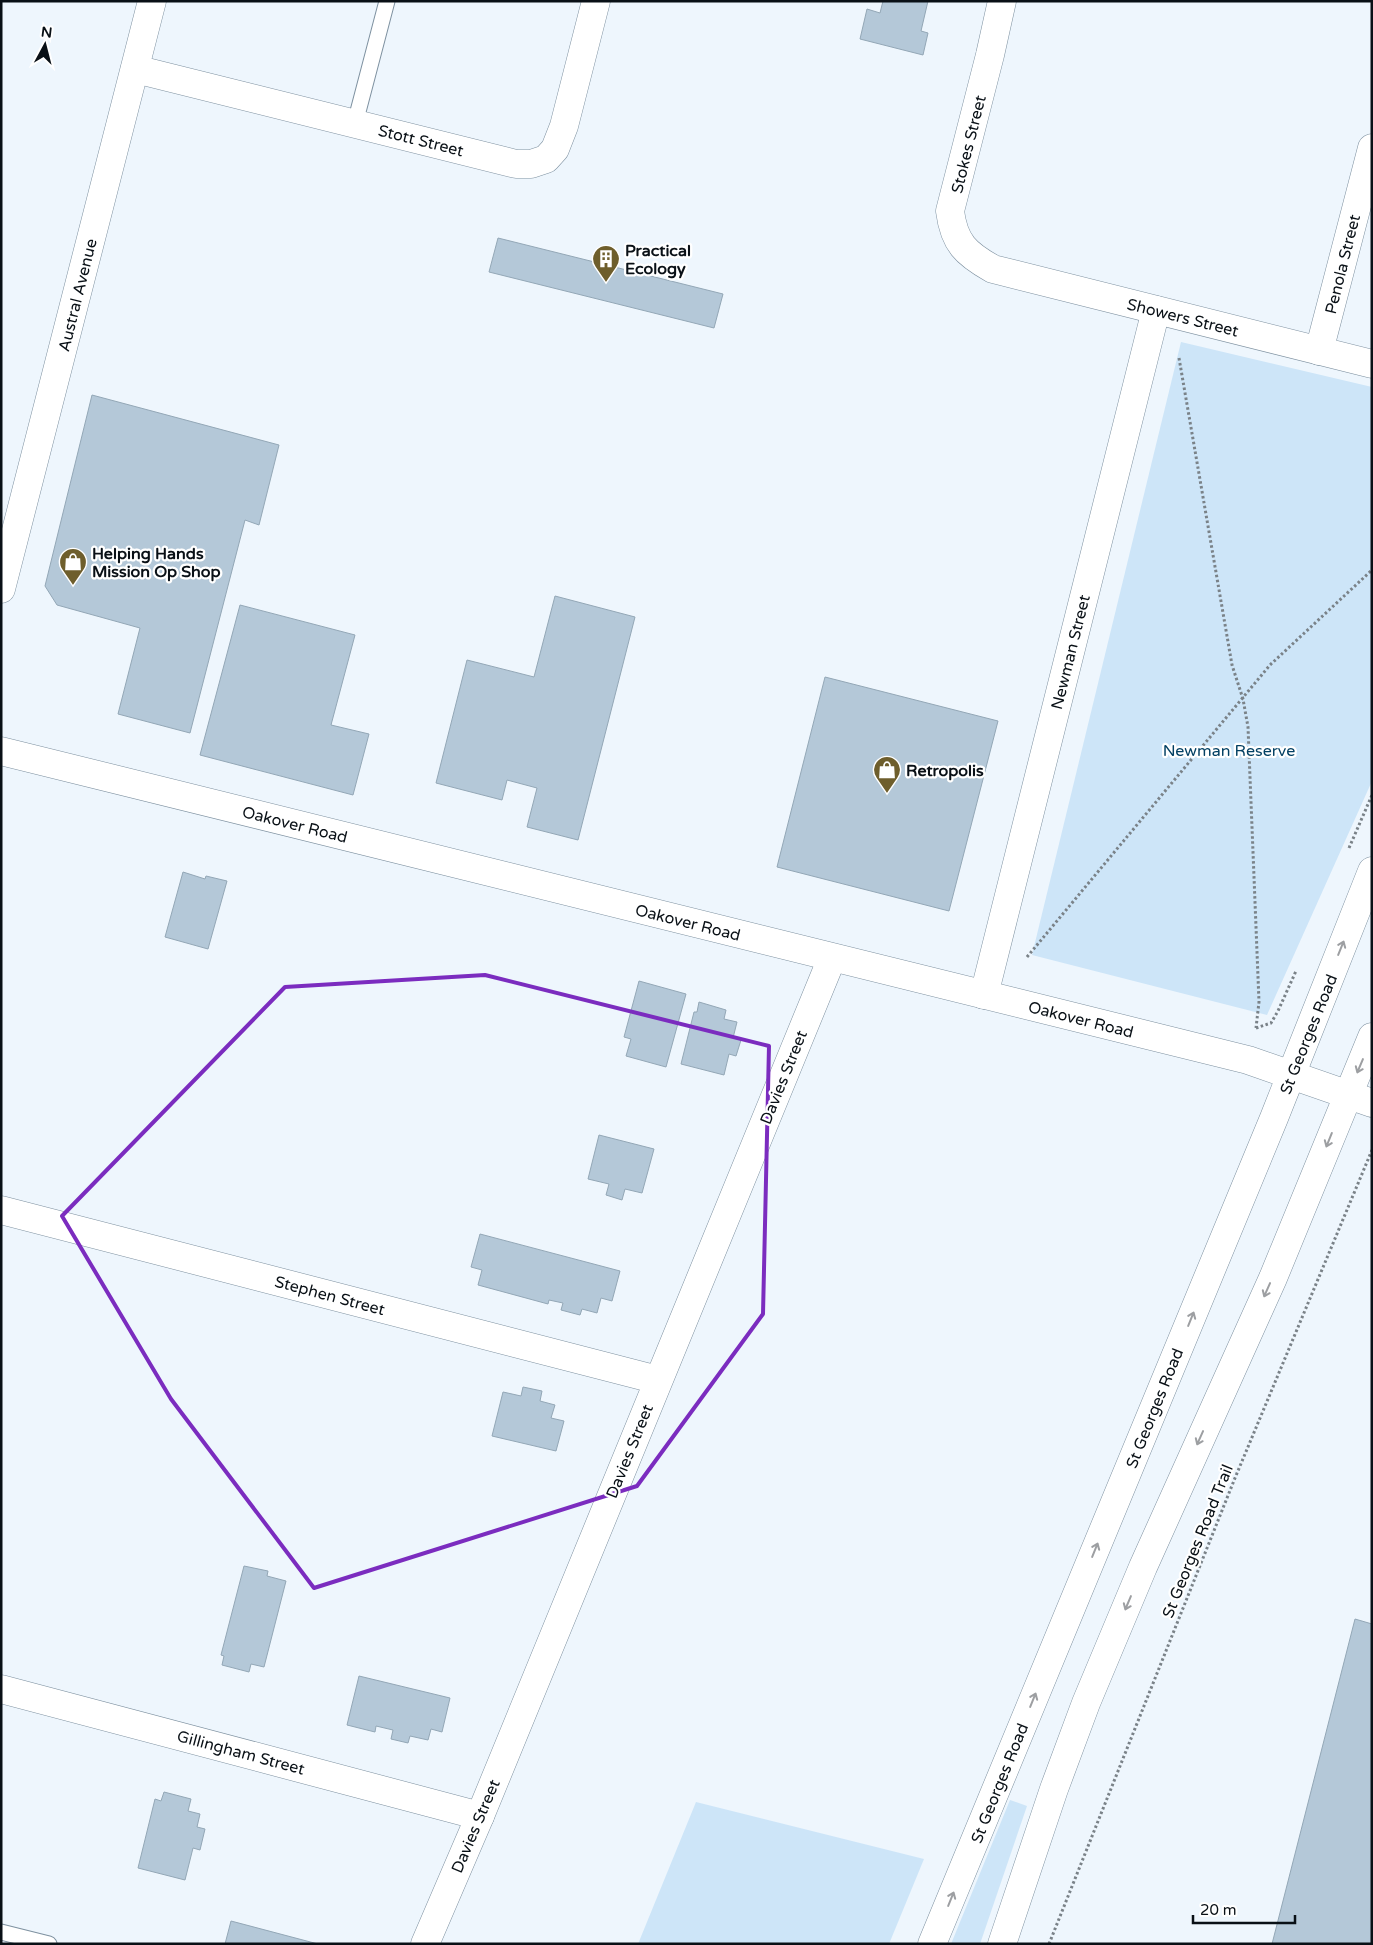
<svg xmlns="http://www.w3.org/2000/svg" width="1373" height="1945" font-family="'Varela Round',sans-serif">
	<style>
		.green { fill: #cde5f8 }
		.building { fill: #b4c8d8; stroke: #93a7b6 }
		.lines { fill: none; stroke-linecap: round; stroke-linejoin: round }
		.service-casing { stroke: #7e91a0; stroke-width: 17 }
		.minor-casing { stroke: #7e91a0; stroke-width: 29 }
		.trunk-casing { stroke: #7e91a0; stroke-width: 29 }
		.path { stroke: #7a8288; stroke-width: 3; stroke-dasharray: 2.5 2.5; stroke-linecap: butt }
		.service { stroke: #fff; stroke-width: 15 }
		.minor { stroke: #fff; stroke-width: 28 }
		.trunk { stroke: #fff; stroke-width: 28 }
		.oneway { stroke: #9d9fa2 }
		.marked { fill: none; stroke: #7b2cbf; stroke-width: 4; stroke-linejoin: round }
		.labels { text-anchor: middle; stroke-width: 4.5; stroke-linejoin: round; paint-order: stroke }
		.street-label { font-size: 16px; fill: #091016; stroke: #fff }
		.poi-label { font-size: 16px; font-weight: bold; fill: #091016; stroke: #fff; text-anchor: start }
		.park-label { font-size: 16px; fill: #034063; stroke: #fff }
	</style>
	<rect width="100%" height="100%" fill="#eef6fd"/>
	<g class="green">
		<polygon points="1181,342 1372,387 1372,781 1267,1015 1032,955"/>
		<polygon points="1010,1800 1027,1806 980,1944 951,1944"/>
		<polygon points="696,1802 924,1859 889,1944 638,1944"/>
	</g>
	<g class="building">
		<polygon points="883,1 928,1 921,31 928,33 923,55 860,39 867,9 880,13"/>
		<polygon points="498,238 723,294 714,328 489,272"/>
		<polygon points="92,395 279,445 259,525 245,520 190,733 118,714 140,628 57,605 45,586"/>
		<polygon points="555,596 635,617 578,840 527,827 537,788 507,780 502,800 436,783 467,660 534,677"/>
		<polygon points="240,605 355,635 331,725 369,734 353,795 200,755"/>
		<polygon points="825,677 998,721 949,911 777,867"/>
		<polygon points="183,872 205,879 206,876 227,881 208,949 165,937"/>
		<polygon points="639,981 686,994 666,1067 626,1056 631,1039 624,1037"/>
		<polygon points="699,1002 726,1010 724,1019 737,1022 733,1038 741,1040 736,1056 729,1054 724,1075 681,1064 694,1012 697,1012"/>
		<polygon points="599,1135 654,1149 642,1193 625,1189 622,1200 606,1195 609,1184 588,1179"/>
		<polygon points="480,1234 620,1271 612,1301 601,1298 597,1313 582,1309 580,1315 561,1310 563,1303 549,1300 548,1304 478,1285 482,1270 471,1267"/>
		<polygon points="523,1387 542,1391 540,1401 555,1405 551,1418 564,1421 556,1451 492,1436 503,1392 521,1396"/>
		<polygon points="244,1566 268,1571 267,1576 286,1581 264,1667 251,1664 249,1672 222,1665 224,1656 221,1655"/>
		<polygon points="1355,1619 1372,1624 1372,1944 1272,1944"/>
		<polygon points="359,1676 450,1698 442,1732 431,1729 428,1740 410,1736 408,1743 391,1739 393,1730 376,1726 375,1732 347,1725"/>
		<polygon points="164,1792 191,1799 188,1811 200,1814 197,1827 205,1829 200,1850 193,1848 185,1880 138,1868 155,1799 161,1801"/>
		<polygon points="231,1921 318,1944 225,1944"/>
	</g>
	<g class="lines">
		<defs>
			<g id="service">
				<polyline points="355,123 387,1"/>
				<polyline points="1,1932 49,1944"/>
			</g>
			<g id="minor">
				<path d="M1002,1L990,55L950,211C954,243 966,254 993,269L1372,364"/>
				<polyline points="135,69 516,164 531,164 546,159 555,149 564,126 596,1"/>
				<polyline points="1319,351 1372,148"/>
				<polyline points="1,589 152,1"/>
				<polyline points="1,751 1248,1060 1372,1103"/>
				<polyline points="984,995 1156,310"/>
				<polyline points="1,1210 658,1380"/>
				<polyline points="1,1689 480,1816"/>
				<polyline points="425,1944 480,1816 832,958"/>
			</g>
			<g id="trunk">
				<polyline points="932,1944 1274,1118 1372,871"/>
				<polyline points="1002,1944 1054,1789 1086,1703 1143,1567 1273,1278 1372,1037"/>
			</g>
		</defs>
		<use href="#service" class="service-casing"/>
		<use href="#minor" class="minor-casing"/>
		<use href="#trunk" class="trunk-casing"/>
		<g class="path">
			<polyline points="1179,358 1232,665 1243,699 1248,727 1259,1002 1256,1028"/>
			<polyline points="1349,848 1372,795"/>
			<polyline points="1027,957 1270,665 1372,570"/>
			<polyline points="1256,1028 1271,1023 1278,1011 1296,971"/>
			<polyline points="1049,1944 1235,1478 1372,1150"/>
		</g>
		<use href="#service" class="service"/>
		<use href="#minor" class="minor"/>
		<use href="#trunk" class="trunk"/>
	</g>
	<defs><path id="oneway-shaft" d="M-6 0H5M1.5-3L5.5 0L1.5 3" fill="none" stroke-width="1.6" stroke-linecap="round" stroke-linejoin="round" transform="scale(1.25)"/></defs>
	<g class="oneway">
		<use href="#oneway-shaft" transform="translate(1341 948) rotate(-68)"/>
		<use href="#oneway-shaft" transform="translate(1360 1066) rotate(113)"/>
		<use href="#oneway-shaft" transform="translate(1329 1140) rotate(112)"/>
		<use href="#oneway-shaft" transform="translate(1267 1290) rotate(114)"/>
		<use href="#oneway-shaft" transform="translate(1191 1319) rotate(-68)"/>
		<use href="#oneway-shaft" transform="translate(1200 1438) rotate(114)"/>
		<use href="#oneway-shaft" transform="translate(1095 1550) rotate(-68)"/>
		<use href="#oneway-shaft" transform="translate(1128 1603) rotate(113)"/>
		<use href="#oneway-shaft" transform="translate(1033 1700) rotate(-68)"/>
		<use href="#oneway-shaft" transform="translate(951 1899) rotate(-68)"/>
	</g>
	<path class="marked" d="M485,975L769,1046L763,1314L637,1486L314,1588L171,1399L62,1216L285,987Z"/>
	<defs>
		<symbol id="building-pin" viewBox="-11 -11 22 30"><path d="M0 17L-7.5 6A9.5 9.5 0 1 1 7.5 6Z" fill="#6e5e2c" stroke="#fff"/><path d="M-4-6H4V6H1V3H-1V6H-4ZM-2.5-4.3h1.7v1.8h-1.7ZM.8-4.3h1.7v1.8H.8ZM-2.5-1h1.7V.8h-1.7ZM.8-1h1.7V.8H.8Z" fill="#fff"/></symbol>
		<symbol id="shop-pin" viewBox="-11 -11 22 30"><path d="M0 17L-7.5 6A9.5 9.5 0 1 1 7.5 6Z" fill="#6e5e2c" stroke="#fff"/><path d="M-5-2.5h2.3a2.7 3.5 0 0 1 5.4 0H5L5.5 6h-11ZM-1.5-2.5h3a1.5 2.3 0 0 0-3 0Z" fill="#fff"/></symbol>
	</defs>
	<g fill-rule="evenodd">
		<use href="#building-pin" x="590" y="243" width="32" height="43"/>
		<use href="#shop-pin" x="57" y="546" width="32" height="43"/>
		<use href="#shop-pin" x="871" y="754" width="32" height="43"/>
	</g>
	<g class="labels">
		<g class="street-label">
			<text transform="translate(421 140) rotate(14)" y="6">Stott Street</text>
			<text transform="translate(968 144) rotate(-76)" y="6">Stokes Street</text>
			<text transform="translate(1342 264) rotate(-76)" y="6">Penola Street</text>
			<text transform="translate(77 295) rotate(-76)" y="6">Austral Avenue</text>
			<text transform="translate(1183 317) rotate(14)" y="6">Showers Street</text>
			<text transform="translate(1070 652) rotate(-76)" y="6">Newman Street</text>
			<text transform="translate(295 824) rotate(14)" y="6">Oakover Road</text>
			<text transform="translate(688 922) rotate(14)" y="6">Oakover Road</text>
			<text transform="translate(1081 1019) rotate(14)" y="6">Oakover Road</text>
			<text transform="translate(1308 1034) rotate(-68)" y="6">St Georges Road</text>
			<text transform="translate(783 1077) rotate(-68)" y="6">Davies Street</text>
			<text transform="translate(330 1295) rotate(15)" y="6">Stephen Street</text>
			<text transform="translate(1154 1408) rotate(-68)" y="6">St Georges Road</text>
			<text transform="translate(629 1451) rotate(-68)" y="6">Davies Street</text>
			<text transform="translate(1197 1541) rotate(-68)" y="6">St Georges Road Trail</text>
			<text transform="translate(241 1752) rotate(15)" y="6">Gillingham Street</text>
			<text transform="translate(999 1783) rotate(-68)" y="6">St Georges Road</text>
			<text transform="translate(475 1826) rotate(-67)" y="6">Davies Street</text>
		</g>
		<g class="poi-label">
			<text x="625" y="256">Practical<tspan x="625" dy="18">Ecology</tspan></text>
			<text x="92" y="559">Helping Hands<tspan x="92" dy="18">Mission Op Shop</tspan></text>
			<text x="906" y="776">Retropolis</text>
		</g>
		<g class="park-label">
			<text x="1229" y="756">Newman Reserve</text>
		</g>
	</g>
	<rect width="1373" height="1945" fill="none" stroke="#091016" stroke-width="5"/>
	<g transform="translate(45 45) rotate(7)" stroke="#ffffff" stroke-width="4" paint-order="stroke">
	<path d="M0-4L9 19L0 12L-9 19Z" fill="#091016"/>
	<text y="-8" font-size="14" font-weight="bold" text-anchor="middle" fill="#091016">N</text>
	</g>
	<path d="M1193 1915v8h102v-8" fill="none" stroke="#091016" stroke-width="2.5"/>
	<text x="1200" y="1915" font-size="15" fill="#091016" stroke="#ffffff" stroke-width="4" paint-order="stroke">20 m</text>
</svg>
